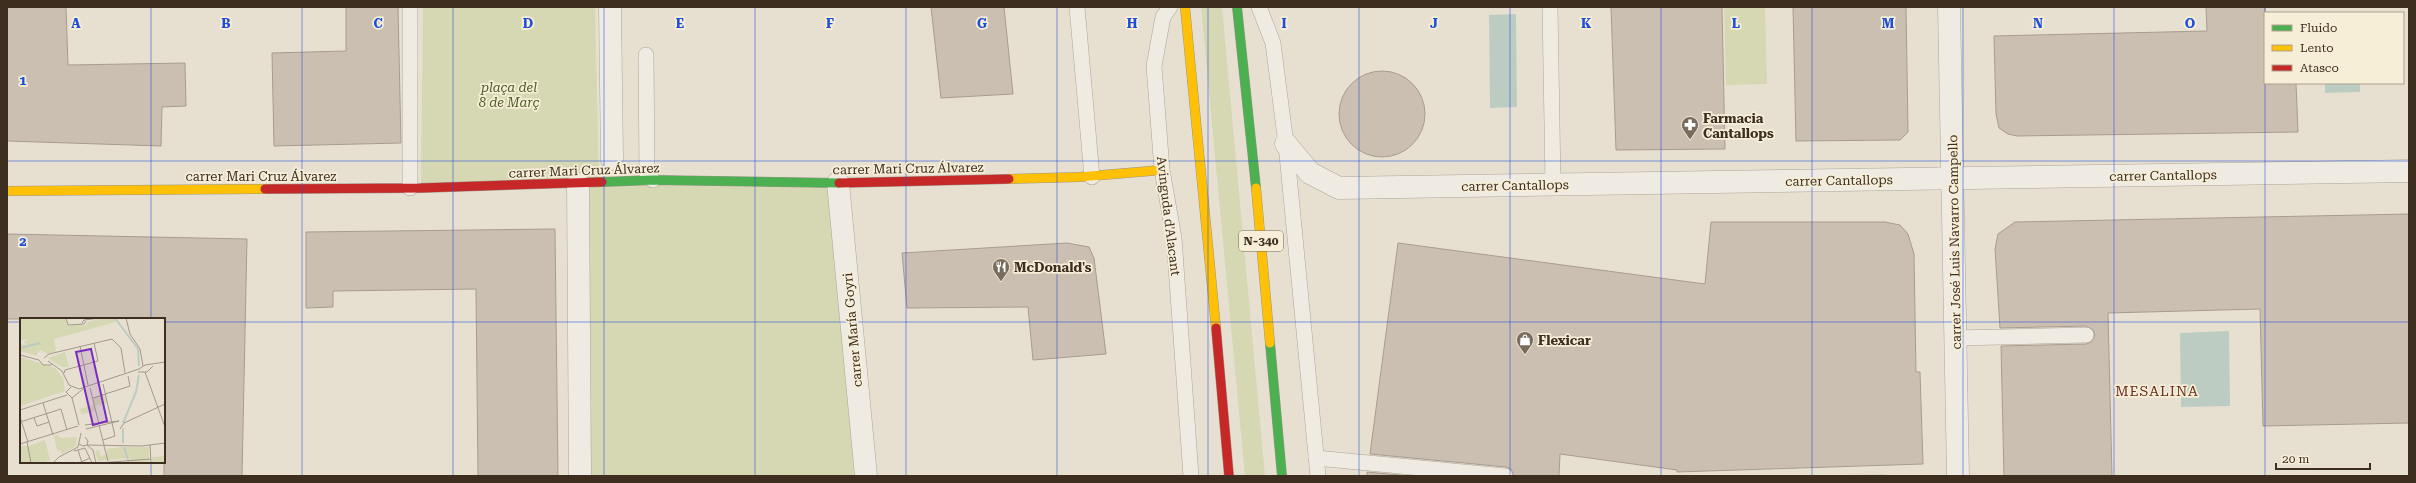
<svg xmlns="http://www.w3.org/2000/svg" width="2416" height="483" font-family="'Roboto Serif',serif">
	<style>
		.green { fill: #d6d7b3 }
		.water { fill: #bcccc2 }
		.building { fill: #cbbfb2; stroke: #a89c90 }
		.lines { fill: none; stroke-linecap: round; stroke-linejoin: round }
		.lane-casing { stroke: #ada599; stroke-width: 16 }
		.street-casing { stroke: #ada599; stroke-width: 23 }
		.fast-casing { stroke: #9c958a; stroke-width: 10 }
		.slow-casing { stroke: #9c958a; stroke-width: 10 }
		.jam-casing { stroke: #9c958a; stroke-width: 10 }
		.lane { stroke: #efebe3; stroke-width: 15 }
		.street { stroke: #efebe3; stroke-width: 22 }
		.fast { stroke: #4caf50; stroke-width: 9 }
		.slow { stroke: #ffc107; stroke-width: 9 }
		.jam { stroke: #c62828; stroke-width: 9 }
		.grid { fill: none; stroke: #1d4ed8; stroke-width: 1; stroke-opacity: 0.55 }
		.labels { text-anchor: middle; stroke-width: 3.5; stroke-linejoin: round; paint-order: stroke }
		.shield { fill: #f7eed8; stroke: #756857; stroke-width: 1 }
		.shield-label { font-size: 12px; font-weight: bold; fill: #3d2e20 }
		.park-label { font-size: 13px; font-style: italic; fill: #4d5a26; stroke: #f7eed8 }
		.poi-label { font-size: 13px; font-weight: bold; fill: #3d2e20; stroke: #f7eed8; text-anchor: start }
		.street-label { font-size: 13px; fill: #3d2e20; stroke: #f7eed8 }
		.neighbourhood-label { font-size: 14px; letter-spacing: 1px; fill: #6b2e1e; stroke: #f7eed8 }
		.inset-river { fill: none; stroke: #bcccc2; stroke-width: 2 }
		.inset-road { fill: none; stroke: #a3998a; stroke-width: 1 }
		.view { fill: #7b2cbf; fill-opacity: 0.15; stroke: #7b2cbf; stroke-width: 2 }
		.inset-edge { fill: none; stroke: #3d2e20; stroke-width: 2 }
		.grid-label { font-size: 13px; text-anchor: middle; font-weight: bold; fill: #1d4ed8; stroke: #f7eed8; stroke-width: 3.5; stroke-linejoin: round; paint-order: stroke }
	</style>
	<rect width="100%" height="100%" fill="#e7e0d1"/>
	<g class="green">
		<polygon points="423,7 595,7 599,182 838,183 866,476 580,476 578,184 421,188"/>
		<polygon points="1201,7 1222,7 1265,476 1245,476"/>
		<polygon points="1724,7 1765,7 1767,84 1726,85"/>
		<polygon points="1885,474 1885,476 1819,476"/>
	</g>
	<g class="water">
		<polygon points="1516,14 1517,107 1490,108 1489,15"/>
		<polygon points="2325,83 2360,83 2360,92 2325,93"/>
		<polygon points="2229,331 2230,406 2181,407 2180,333"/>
	</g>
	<g class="building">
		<polygon points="7,7 66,7 68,65 185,63 186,106 162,107 161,146 7,141"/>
		<polygon points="346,7 398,7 401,143 274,146 272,53 346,51"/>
		<polygon points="931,7 1004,7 1013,94 941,98"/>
		<polygon points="1611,7 1722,7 1725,149 1616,150"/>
		<polygon points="1793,7 1906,7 1908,132 1900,140 1796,141"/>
		<polygon points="2206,7 2265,7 2265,83 2296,83 2298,132 2017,136 2008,134 1999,128 1996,114 1994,36 2207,31"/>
		<circle cx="1382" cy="114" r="43"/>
		<polygon points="2409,214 2409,423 2263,426 2260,309 2108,313 2112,476 2004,476 2001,346 2086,344 2091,342 2095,335 2093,330 2086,326 2000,328 1995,249 1998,234 2015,222"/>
		<polygon points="1711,222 1885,222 1900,225 1908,234 1914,254 1916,372 1920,372 1923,464 1677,472 1677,470 1560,454 1559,476 1514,476 1511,469 1506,467 1370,454 1398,243 1705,284"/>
		<polygon points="555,229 558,476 478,476 476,289 333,291 333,307 306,308 306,232"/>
		<polygon points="7,234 247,239 242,476 164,476 164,319 7,319"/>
		<polygon points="1067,243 1089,247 1094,258 1106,354 1033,360 1028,307 907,308 902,253"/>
		<polygon points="1367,472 1410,476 1367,476"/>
	</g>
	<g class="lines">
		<defs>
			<g id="lane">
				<polyline points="410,7 410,188"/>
				<polyline points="1077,7 1092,177"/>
				<polyline points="1170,7 1163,17 1154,66 1162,170 1174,238 1191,476"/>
				<polyline points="1259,7 1273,43 1286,144 1318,476"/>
				<polyline points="1550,7 1553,184"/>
				<polyline points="646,55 647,175 653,180"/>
				<polyline points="1956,338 2086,335"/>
				<polyline points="1316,458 1505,476"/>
			</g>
			<g id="street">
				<polyline points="610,7 612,159"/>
				<polyline points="1949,7 1958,476"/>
				<polyline points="1286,144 1310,173 1339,188 2409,171"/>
				<polyline points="838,183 866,476"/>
				<polyline points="578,184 580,476"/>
			</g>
			<g id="fast">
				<polyline points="1237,7 1256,188"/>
				<polyline points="602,182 653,180 839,183"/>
				<polyline points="1270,343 1282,476"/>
			</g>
			<g id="slow">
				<polyline points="1185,7 1216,328"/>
				<polyline points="1009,179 1079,177 1162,170"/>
				<polyline points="1256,188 1270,343"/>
				<polyline points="7,191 265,189"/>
			</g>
			<g id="jam">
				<polyline points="839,183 1009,179"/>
				<polyline points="265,189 421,188 602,182"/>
				<polyline points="1216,328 1229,476"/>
			</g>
		</defs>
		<use href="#lane" class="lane-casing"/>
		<use href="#street" class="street-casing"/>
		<use href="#fast" class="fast-casing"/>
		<use href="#slow" class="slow-casing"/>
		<use href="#jam" class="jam-casing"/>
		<use href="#lane" class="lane"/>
		<use href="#street" class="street"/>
		<use href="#fast" class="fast"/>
		<use href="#slow" class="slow"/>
		<use href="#jam" class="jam"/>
	</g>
	<path class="grid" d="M151,7V319M302,7V476M453,7V476M604,7V476M755,7V476M906,7V476M1057,7V476M1208,7V476M1359,7V476M1510,7V476M1661,7V476M1812,7V476M1963,7V476M2114,7V476M2265,7V13M2265,13V83M2265,83V476M7,161H2409M7,322H21M164,322H2409M151,462V476"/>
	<defs>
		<symbol id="pharmacy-pin" viewBox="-11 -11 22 30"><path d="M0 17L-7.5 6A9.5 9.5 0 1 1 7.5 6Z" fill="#786c5e" stroke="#f7eed8"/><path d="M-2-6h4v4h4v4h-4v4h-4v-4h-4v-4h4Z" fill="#fff"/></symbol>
		<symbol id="restaurant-pin" viewBox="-11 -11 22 30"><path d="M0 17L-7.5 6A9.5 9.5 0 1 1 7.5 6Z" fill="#786c5e" stroke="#f7eed8"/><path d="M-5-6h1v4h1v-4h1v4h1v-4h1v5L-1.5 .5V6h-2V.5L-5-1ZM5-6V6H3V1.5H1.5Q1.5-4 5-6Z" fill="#fff"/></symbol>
		<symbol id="shop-pin" viewBox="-11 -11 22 30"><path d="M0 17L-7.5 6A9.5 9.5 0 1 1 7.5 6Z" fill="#786c5e" stroke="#f7eed8"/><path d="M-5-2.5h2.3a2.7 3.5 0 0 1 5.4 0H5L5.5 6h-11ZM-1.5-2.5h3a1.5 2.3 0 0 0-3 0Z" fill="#fff"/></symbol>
	</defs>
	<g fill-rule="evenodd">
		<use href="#pharmacy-pin" x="1680" y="115" width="20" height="27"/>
		<use href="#restaurant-pin" x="991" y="257" width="20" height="27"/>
		<use href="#shop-pin" x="1515" y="330" width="20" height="27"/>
	</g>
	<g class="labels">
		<rect class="shield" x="1239" y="231" width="44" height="20" rx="3"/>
		<g class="shield-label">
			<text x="1261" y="245">N-340</text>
		</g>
		<g class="park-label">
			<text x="509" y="92">plaça del<tspan x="509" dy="15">8 de Març</tspan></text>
		</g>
		<g class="poi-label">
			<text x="1703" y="123">Farmacia<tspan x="1703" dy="15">Cantallops</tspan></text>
			<text x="1014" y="272">McDonald's</text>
			<text x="1538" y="345">Flexicar</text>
		</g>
		<g class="street-label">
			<text transform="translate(908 168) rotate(-1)" y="5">carrer Mari Cruz Álvarez</text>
			<text transform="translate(584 170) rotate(-2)" y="5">carrer Mari Cruz Álvarez</text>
			<text transform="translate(2163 175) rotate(-1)" y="5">carrer Cantallops</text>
			<text x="261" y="181">carrer Mari Cruz Álvarez</text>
			<text transform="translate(1839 180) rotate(-1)" y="5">carrer Cantallops</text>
			<text transform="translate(1515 185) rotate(-1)" y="5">carrer Cantallops</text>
			<text transform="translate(1169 216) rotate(83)" y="5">Avinguda d'Alacant</text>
			<text transform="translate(1954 242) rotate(-91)" y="5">carrer José Luis Navarro Campello</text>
			<text transform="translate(852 330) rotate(-95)" y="5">carrer María Goyri</text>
		</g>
		<g class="neighbourhood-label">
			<text x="2157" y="396">MESALINA</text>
		</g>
	</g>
	<g transform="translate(20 318)">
		<rect width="145" height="145" fill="#e7e0d1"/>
		<path d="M0,0H45L48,8L61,6L65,8L68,4L82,0H95L96,4L34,21L36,33L27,36L21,32L17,35V38L0,33V26L6,27L4,24L10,21L0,22ZM45,34L49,49H42L28,40ZM0,39L35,50L43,60L45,73L0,88ZM85,76L87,85L75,88L76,93L61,96L60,91L74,87L73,80ZM37,117L41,120L57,119L56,128L42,136L40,132L37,133L34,118ZM25,122L30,142L23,145H0V128H9ZM101,129H129V145H111L110,140L78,143L75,133L79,132L81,138L87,136L86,131ZM145,138V145H132V139Z" fill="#d6d7b3"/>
		<path class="inset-river" d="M95,0L118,31L119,48M0,30L20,25M103,105L116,74L119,57M103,110V125M104,129L109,145"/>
		<path class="inset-road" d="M46,0L48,7L64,6L66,3M106,0L110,16L120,31L123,48M62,5L64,2L80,0M60,28L68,67M0,37L19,42L23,47H32M24,40L29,36L92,21L101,30L105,55M28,43L42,53L49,67L59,71L119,51L125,47L145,44M118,54H127L133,48M125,54L145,109M44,55L45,52L78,43L74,25M51,69L46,74L52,80L63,71M70,70L79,106M52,80L59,107M73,80L110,68L108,58M23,85L33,117M0,92L47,77M0,99L8,124M14,100L17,108L29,104M0,104L41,91L47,112M65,107L99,103L66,111M79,107L84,127M100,111L104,105L145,86M83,122L95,118L83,66M7,124L11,145M0,126L58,108M59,126L63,128L67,127L68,123L65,119M67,127L122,128L145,125M67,127L73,132L76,145M130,127L131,145M84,128L88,143M58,132L62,145M54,133L65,130L72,145M33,145L39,139L58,129L61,115M59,145L70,140M78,145L131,141"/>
		<path class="view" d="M71,31L87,103L73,107L56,34Z"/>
		<rect width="145" height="145" class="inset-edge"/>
	</g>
	<g class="grid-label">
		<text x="76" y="28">A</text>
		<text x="226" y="28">B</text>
		<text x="378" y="28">C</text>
		<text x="528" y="28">D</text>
		<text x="680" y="28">E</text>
		<text x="830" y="28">F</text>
		<text x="982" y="28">G</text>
		<text x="1132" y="28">H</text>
		<text x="1284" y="28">I</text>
		<text x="1434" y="28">J</text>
		<text x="1586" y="28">K</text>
		<text x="1736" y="28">L</text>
		<text x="1888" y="28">M</text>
		<text x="2038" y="28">N</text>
		<text x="2190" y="28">O</text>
		<text x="23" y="85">1</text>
		<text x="23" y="246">2</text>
	</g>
	<rect width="2416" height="483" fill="none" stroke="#3d2e20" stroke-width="16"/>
	<rect x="2264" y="12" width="140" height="72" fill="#f7eed8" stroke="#ada18e"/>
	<rect x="2272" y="25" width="20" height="6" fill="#4caf50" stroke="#ada18e"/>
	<text x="2300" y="32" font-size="12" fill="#3d2e20">Fluido</text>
	<rect x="2272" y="45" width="20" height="6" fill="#ffc107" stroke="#ada18e"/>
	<text x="2300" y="52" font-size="12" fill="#3d2e20">Lento</text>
	<rect x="2272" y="65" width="20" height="6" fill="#c62828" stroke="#ada18e"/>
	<text x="2300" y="72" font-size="12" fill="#3d2e20">Atasco</text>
	<path d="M2276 463v6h94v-6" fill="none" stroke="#3d2e20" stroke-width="2"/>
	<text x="2282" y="463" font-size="12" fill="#3d2e20" stroke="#f7eed8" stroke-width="3" paint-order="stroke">20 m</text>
</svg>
